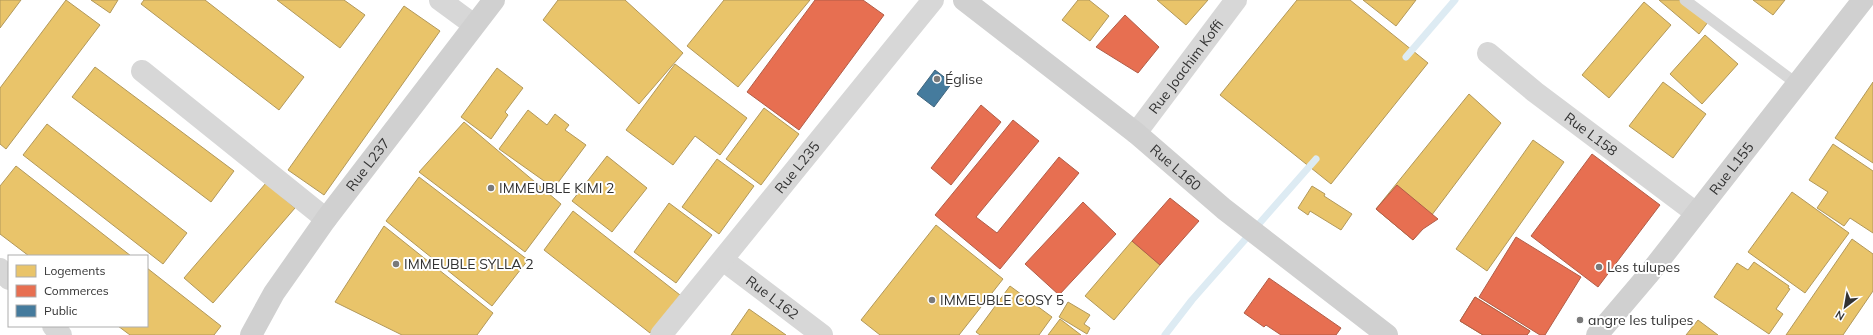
<svg xmlns="http://www.w3.org/2000/svg" width="1873" height="335" font-family="Mulish,sans-serif">
	<style>
		.homes { fill: #e9c46a; stroke: #b2985a }
		.shops { fill: #e76f51; stroke: #b15d48 }
		.public { fill: #457b9d; stroke: #40657d }
		.lines { fill: none; stroke-linecap: round; stroke-linejoin: round }
		.stream { stroke: #ddebf3; stroke-width: 7 }
		.lane { stroke: #d7d7d7; stroke-width: 11 }
		.street { stroke: #d7d7d7; stroke-width: 22 }
		.secondary { stroke: #d0d0d0; stroke-width: 22 }
		.poi-dot { fill: #7a7a7a; stroke: #fff; stroke-width: 1.5 }
		.labels { text-anchor: middle; stroke-width: 4; stroke-linejoin: round; paint-order: stroke }
		.street-label { font-size: 14px; fill: #333; stroke: #fff }
		.poi-label { font-size: 14px; fill: #333; stroke: #fff; text-anchor: start }
	</style>
	<rect width="100%" height="100%" fill="#fff"/>
	<g class="homes">
		<polygon points="0,0 21,0 0,28"/>
		<polygon points="66,0 100,25 6,149 0,144 0,88"/>
		<polygon points="91,0 118,0 110,13"/>
		<polygon points="144,0 205,0 304,77 279,110 141,4"/>
		<polygon points="277,0 344,0 365,15 340,48"/>
		<polygon points="558,0 625,0 683,53 639,104 543,20"/>
		<polygon points="724,0 810,0 738,87 687,46"/>
		<polygon points="1078,0 1089,0 1109,16 1090,41 1062,20"/>
		<polygon points="1157,0 1208,0 1186,25"/>
		<polygon points="1297,0 1350,0 1428,63 1331,184 1220,95"/>
		<polygon points="1363,0 1416,0 1396,26"/>
		<polygon points="1659,0 1689,0 1711,18 1699,34"/>
		<polygon points="1753,0 1785,0 1773,15"/>
		<polygon points="1644,2 1671,25 1609,98 1582,75"/>
		<polygon points="404,6 440,31 324,195 288,170"/>
		<polygon points="1705,35 1738,64 1702,104 1670,74"/>
		<polygon points="675,64 747,118 720,155 695,136 673,165 626,130"/>
		<polygon points="95,67 234,171 211,202 72,97"/>
		<polygon points="497,68 523,88 505,112 508,115 491,139 461,117"/>
		<polygon points="1663,82 1706,114 1673,158 1629,126"/>
		<polygon points="1873,82 1873,163 1835,138"/>
		<polygon points="1469,94 1501,123 1413,240 1376,209"/>
		<polygon points="764,108 799,134 761,185 726,159"/>
		<polygon points="528,110 547,125 555,114 569,125 565,130 586,145 554,188 499,149"/>
		<polygon points="464,122 561,204 525,252 419,172"/>
		<polygon points="47,124 187,233 163,264 23,155"/>
		<polygon points="1533,140 1564,162 1487,271 1456,249"/>
		<polygon points="1833,144 1873,171 1873,233 1850,218 1844,226 1817,208 1828,192 1809,180"/>
		<polygon points="607,156 647,188 612,232 572,201"/>
		<polygon points="717,159 754,186 719,234 682,207"/>
		<polygon points="16,166 131,256 29,256 0,234 0,186"/>
		<polygon points="419,177 528,260 492,306 386,221"/>
		<polygon points="266,183 295,208 213,303 184,278"/>
		<polygon points="1312,186 1325,194 1324,196 1352,214 1341,230 1310,211 1308,215 1298,208"/>
		<polygon points="1792,192 1849,233 1805,293 1748,252"/>
		<polygon points="669,203 712,235 676,283 634,252"/>
		<polygon points="573,211 680,295 650,333 544,250"/>
		<polygon points="936,225 1003,279 959,335 880,335 861,320"/>
		<polygon points="384,226 493,313 477,335 402,335 335,302"/>
		<polygon points="1852,239 1873,254 1873,291 1843,335 1786,335"/>
		<polygon points="1132,241 1160,265 1114,320 1085,296"/>
		<polygon points="1754,262 1789,286 1788,288 1790,289 1776,309 1783,314 1769,334 1714,297 1737,263 1748,270"/>
		<polygon points="147,268 221,326 214,335 130,335 118,326 147,326"/>
		<polygon points="1010,286 1052,317 1039,335 980,335 976,332"/>
		<polygon points="1475,297 1530,331 1527,335 1483,335 1460,321"/>
		<polygon points="1068,302 1090,315 1084,324 1090,328 1087,334 1059,317"/>
		<polygon points="749,309 786,335 731,335"/>
		<polygon points="1060,319 1081,335 1048,335"/>
		<polygon points="1698,320 1718,335 1686,335"/>
	</g>
	<g class="shops">
		<polygon points="815,0 863,0 884,15 799,130 747,92"/>
		<polygon points="1125,15 1159,47 1138,73 1096,47"/>
		<polygon points="981,105 1001,122 951,185 931,168"/>
		<polygon points="1013,120 1039,141 976,217 997,233 1059,157 1079,173 1000,269 935,215"/>
		<polygon points="1592,154 1660,205 1598,287 1531,236"/>
		<polygon points="1397,185 1438,219 1423,229 1413,240 1376,209"/>
		<polygon points="1170,198 1199,221 1160,265 1132,241"/>
		<polygon points="1083,202 1116,234 1059,295 1025,264"/>
		<polygon points="1516,237 1581,277 1545,335 1540,335 1479,297"/>
		<polygon points="1269,278 1341,328 1336,335 1281,335 1266,325 1264,327 1244,313"/>
		<polygon points="1475,297 1530,331 1527,335 1483,335 1460,321"/>
	</g>
	<polygon class="public" points="935,70 952,83 934,107 917,94"/>
	<g class="lines">
		<g class="stream">
			<polyline points="1406,57 1455,0"/>
			<polyline points="1165,335 1192,300 1316,159"/>
		</g>
		<polyline class="lane" points="1685,0 1797,84"/>
		<g class="street">
			<polyline points="440,0 474,25"/>
			<path id="s1" d="M1488,53L1535,92L1696,213"/>
			<polyline points="142,71 326,219"/>
			<path id="s2" d="M1136,133L1236,0"/>
			<path id="s3" d="M723,260L822,335"/>
			<polyline points="0,269 9,279"/>
			<polyline points="53,326 61,335"/>
			<path id="s4" d="M661,335L933,0"/>
		</g>
		<g class="secondary">
			<path id="s5" d="M964,0L1136,133L1224,209L1387,335"/>
			<path id="s6" d="M251,335L274,293L326,219L494,0"/>
			<path id="s7" d="M1597,335L1648,275L1863,0"/>
		</g>
	</g>
	<g class="poi-dot">
		<circle cx="937" cy="79" r="4"/>
		<circle cx="491" cy="188" r="4"/>
		<circle cx="396" cy="264" r="4"/>
		<circle cx="1599" cy="267" r="4"/>
		<circle cx="932" cy="300" r="4"/>
		<circle cx="1580" cy="320" r="4"/>
	</g>
	<g class="labels">
		<g class="street-label">
			<text dy="5" stroke="none"><textPath href="#s2" startOffset="83">Rue Joachim Koffi</textPath></text>
			<text dy="5" stroke="none"><textPath href="#s1" startOffset="131">Rue L158</textPath></text>
			<text dy="5" stroke="none"><textPath href="#s6" startOffset="207">Rue L237</textPath></text>
			<text dy="5" stroke="none"><textPath href="#s5" startOffset="270">Rue L160</textPath></text>
			<text dy="5" stroke="none"><textPath href="#s4" startOffset="216">Rue L235</textPath></text>
			<text dy="5" stroke="none"><textPath href="#s7" startOffset="214">Rue L155</textPath></text>
			<text dy="5" stroke="none"><textPath href="#s3" startOffset="62">Rue L162</textPath></text>
		</g>
		<g class="poi-label">
			<text x="945" y="84">Église</text>
			<text x="499" y="193">IMMEUBLE KIMI 2</text>
			<text x="404" y="269">IMMEUBLE SYLLA 2</text>
			<text x="1607" y="272">Les tulupes</text>
			<text x="940" y="305">IMMEUBLE COSY 5</text>
			<text x="1588" y="325">angre les tulipes</text>
		</g>
	</g>
	<rect x="8" y="255" width="140" height="72" fill="#ffffff" stroke="#adadad"/>
	<rect x="16" y="265" width="20" height="12" fill="#e9c46a" stroke="#adadad"/>
	<text x="44" y="275" font-size="12" fill="#333333">Logements</text>
	<rect x="16" y="285" width="20" height="12" fill="#e76f51" stroke="#adadad"/>
	<text x="44" y="295" font-size="12" fill="#333333">Commerces</text>
	<rect x="16" y="305" width="20" height="12" fill="#457b9d" stroke="#adadad"/>
	<text x="44" y="315" font-size="12" fill="#333333">Public</text>
	<g transform="translate(1845 307) rotate(211)" stroke="#ffffff" stroke-width="3" paint-order="stroke">
	<path d="M0-3L7 15L0 10L-7 15Z" fill="#333333"/>
	<text y="-6" font-size="11" font-weight="bold" text-anchor="middle" fill="#333333">N</text>
	</g>
</svg>
